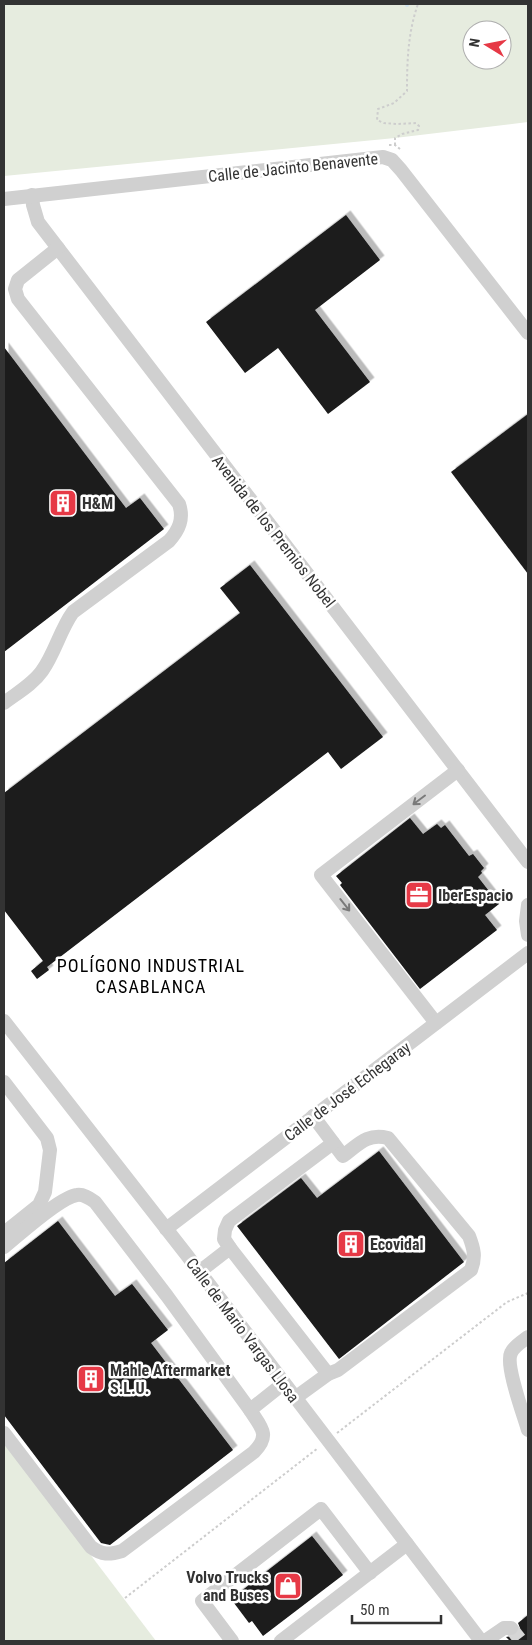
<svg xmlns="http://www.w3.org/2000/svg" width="532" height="1645" font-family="'Roboto Condensed',sans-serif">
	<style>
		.grass { fill: #e6ecdf; fill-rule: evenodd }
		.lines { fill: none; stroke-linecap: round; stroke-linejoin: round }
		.stream { stroke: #cfe2ee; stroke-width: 4 }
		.building { fill: #1a1a1a; filter: url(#shadow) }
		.minor-tunnel { stroke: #d6d6d6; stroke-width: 14; stroke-dasharray: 14 7; stroke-linecap: butt }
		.path { stroke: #cdcdcd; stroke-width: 2; stroke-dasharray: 2.5 2.5; stroke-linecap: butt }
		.minor { stroke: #d0d0d0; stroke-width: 14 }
		.oneway { stroke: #7a7a7a }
		.labels { text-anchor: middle; stroke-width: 5; stroke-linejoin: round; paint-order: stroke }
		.street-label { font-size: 16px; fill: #333; stroke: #fff }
		.poi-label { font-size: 16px; font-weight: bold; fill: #333; stroke: #fff; text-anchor: start }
		.neighbourhood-label { font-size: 18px; letter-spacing: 1px; fill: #000; stroke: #fff }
	</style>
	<defs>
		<filter id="shadow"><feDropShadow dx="4.5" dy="-4.5" stdDeviation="0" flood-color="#0004"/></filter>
	</defs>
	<rect width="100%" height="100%" fill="#fff"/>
	<g class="grass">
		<path d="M4,4H528V122L395,138L4,176ZM472,30H502V60H472Z"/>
		<polygon points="4,1441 156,1641 4,1641"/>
	</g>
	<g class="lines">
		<polyline class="stream" points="407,4 407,5"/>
	</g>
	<g class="building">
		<polygon points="346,215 380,260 315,310 370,382 328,414 278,348 245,373 206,322"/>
		<polygon points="4,347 126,508 140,498 164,529 4,652"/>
		<polygon points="528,414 528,574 451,472"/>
		<polygon points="250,565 383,737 341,769 328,752 47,967 49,970 37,979 31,971 43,961 4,910 4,793 240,613 220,588"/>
		<polygon points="410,818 423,834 437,824 441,828 445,825 469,856 473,854 484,868 481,871 482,873 478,877 499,904 485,915 497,930 420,989 340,885 342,883 336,876"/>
		<polygon points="379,1151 464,1262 339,1359 237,1226 301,1178 317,1198"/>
		<polygon points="58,1221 115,1296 132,1284 168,1330 151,1343 233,1450 110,1545 101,1543 4,1415 4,1263"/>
		<polygon points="312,1536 343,1575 263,1636 252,1621 249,1623 231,1599"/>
		<polygon points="528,1615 528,1641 510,1641 506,1637 516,1635 520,1628 518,1623"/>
	</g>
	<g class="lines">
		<polyline class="minor-tunnel" points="511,1628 521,1641"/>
		<g class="path">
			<polyline points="389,145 395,145 400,149"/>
			<path d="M395,145V138L402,134L418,130L419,126L416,123L396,124L384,123L377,120L378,109L394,103L407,91C407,61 408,32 418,4"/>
			<polyline points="337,1433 507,1302 528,1293"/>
			<polyline points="125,1598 318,1448"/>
		</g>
		<g class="minor">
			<polyline points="32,195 33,205 38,222 528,862"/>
			<polyline points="4,199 383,157 392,160 401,170 528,333"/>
			<path d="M4,703C17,693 33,684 42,671C55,653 60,630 73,612L169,541C179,530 184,519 179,504L18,299L15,289L18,280L58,248"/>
			<polyline points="528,905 526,921 528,935"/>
			<polyline points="4,1021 186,1254 481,1641"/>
			<polyline points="436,1023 321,875 458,770"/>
			<polyline points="4,1082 47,1138 50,1150 45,1192 39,1205 4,1233"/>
			<path d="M313,1116L343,1156C359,1144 367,1133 388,1138L469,1236C474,1249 476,1257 471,1270L338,1370L328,1374"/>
			<polyline points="166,1229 528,953"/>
			<path d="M4,1247C19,1235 60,1197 77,1195C83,1194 89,1198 95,1202L167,1296L250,1410C261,1427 271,1435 254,1452L122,1551C109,1555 102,1555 91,1547L4,1433"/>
			<polyline points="230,1248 224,1239 225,1230 229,1221 333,1143"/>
			<polyline points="199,1272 230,1248 328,1374 295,1398"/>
			<path d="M528,1337C523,1341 514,1346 511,1353C505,1365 524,1416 528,1430"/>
			<polyline points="250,1410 284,1383"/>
			<polyline points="232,1641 202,1601 321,1509 370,1573"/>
			<polyline points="281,1641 407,1544"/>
			<polyline points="485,1641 504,1628 511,1628"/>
		</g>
	</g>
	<defs><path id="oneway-shaft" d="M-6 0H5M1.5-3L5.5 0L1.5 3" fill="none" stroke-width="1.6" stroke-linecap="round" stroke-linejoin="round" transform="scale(1.25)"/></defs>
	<g class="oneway">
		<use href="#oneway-shaft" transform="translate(419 800) rotate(143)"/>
		<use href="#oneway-shaft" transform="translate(345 905) rotate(52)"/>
	</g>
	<defs>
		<symbol id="building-square" viewBox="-11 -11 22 22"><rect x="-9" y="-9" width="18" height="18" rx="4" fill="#e63946" stroke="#fff"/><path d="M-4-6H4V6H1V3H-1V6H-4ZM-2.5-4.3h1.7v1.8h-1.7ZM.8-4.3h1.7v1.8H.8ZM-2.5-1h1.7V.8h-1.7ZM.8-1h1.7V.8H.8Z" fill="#fff"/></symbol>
		<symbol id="office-square" viewBox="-11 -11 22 22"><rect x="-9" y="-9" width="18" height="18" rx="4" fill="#e63946" stroke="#fff"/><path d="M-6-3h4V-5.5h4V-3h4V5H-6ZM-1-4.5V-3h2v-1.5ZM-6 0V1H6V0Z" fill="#fff"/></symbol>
		<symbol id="shop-square" viewBox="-11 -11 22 22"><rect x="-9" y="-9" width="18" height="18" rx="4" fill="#e63946" stroke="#fff"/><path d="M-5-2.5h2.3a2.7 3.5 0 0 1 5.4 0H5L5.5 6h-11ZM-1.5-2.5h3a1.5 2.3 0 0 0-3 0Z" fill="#fff"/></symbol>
	</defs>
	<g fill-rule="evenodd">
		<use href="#building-square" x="47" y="487" width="32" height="32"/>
		<use href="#office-square" x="403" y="879" width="32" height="32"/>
		<use href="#building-square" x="335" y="1228" width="32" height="32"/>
		<use href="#building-square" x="75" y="1363" width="32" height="32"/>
		<use href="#shop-square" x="272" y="1570" width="32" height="32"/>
	</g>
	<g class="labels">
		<g class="street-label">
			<text transform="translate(293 167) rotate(-6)" y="6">Calle de Jacinto Benavente</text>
			<text transform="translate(274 531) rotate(52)" y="6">Avenida de los Premios Nobel</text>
			<text transform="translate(347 1091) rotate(-37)" y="6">Calle de José Echegaray</text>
			<text transform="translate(243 1330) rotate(53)" y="6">Calle de Mario Vargas Llosa</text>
		</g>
		<g class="poi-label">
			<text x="82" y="509">H&amp;M</text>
			<text x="438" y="901">IberEspacio</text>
			<text x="370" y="1250">Ecovidal</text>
			<text x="110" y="1376">Mahle Aftermarket<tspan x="110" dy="18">S.L.U.</tspan></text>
			<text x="269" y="1583" text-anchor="end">Volvo Trucks<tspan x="269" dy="18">and Buses</tspan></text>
		</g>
		<g class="neighbourhood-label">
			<text x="151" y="972">POLÍGONO INDUSTRIAL<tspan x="151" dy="21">CASABLANCA</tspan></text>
		</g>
	</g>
	<rect width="532" height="1645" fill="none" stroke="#333333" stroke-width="10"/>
	<g transform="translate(487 45) rotate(280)"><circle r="24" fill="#ffffff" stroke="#adadad"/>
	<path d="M0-4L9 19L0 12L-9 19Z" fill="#e63946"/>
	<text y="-8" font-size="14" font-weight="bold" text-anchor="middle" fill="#333333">N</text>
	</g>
	<path d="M352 1615v8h89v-8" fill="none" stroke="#333333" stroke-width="2.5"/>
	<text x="360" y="1615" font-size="15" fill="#333333" stroke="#ffffff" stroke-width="4" paint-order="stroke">50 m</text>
</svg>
